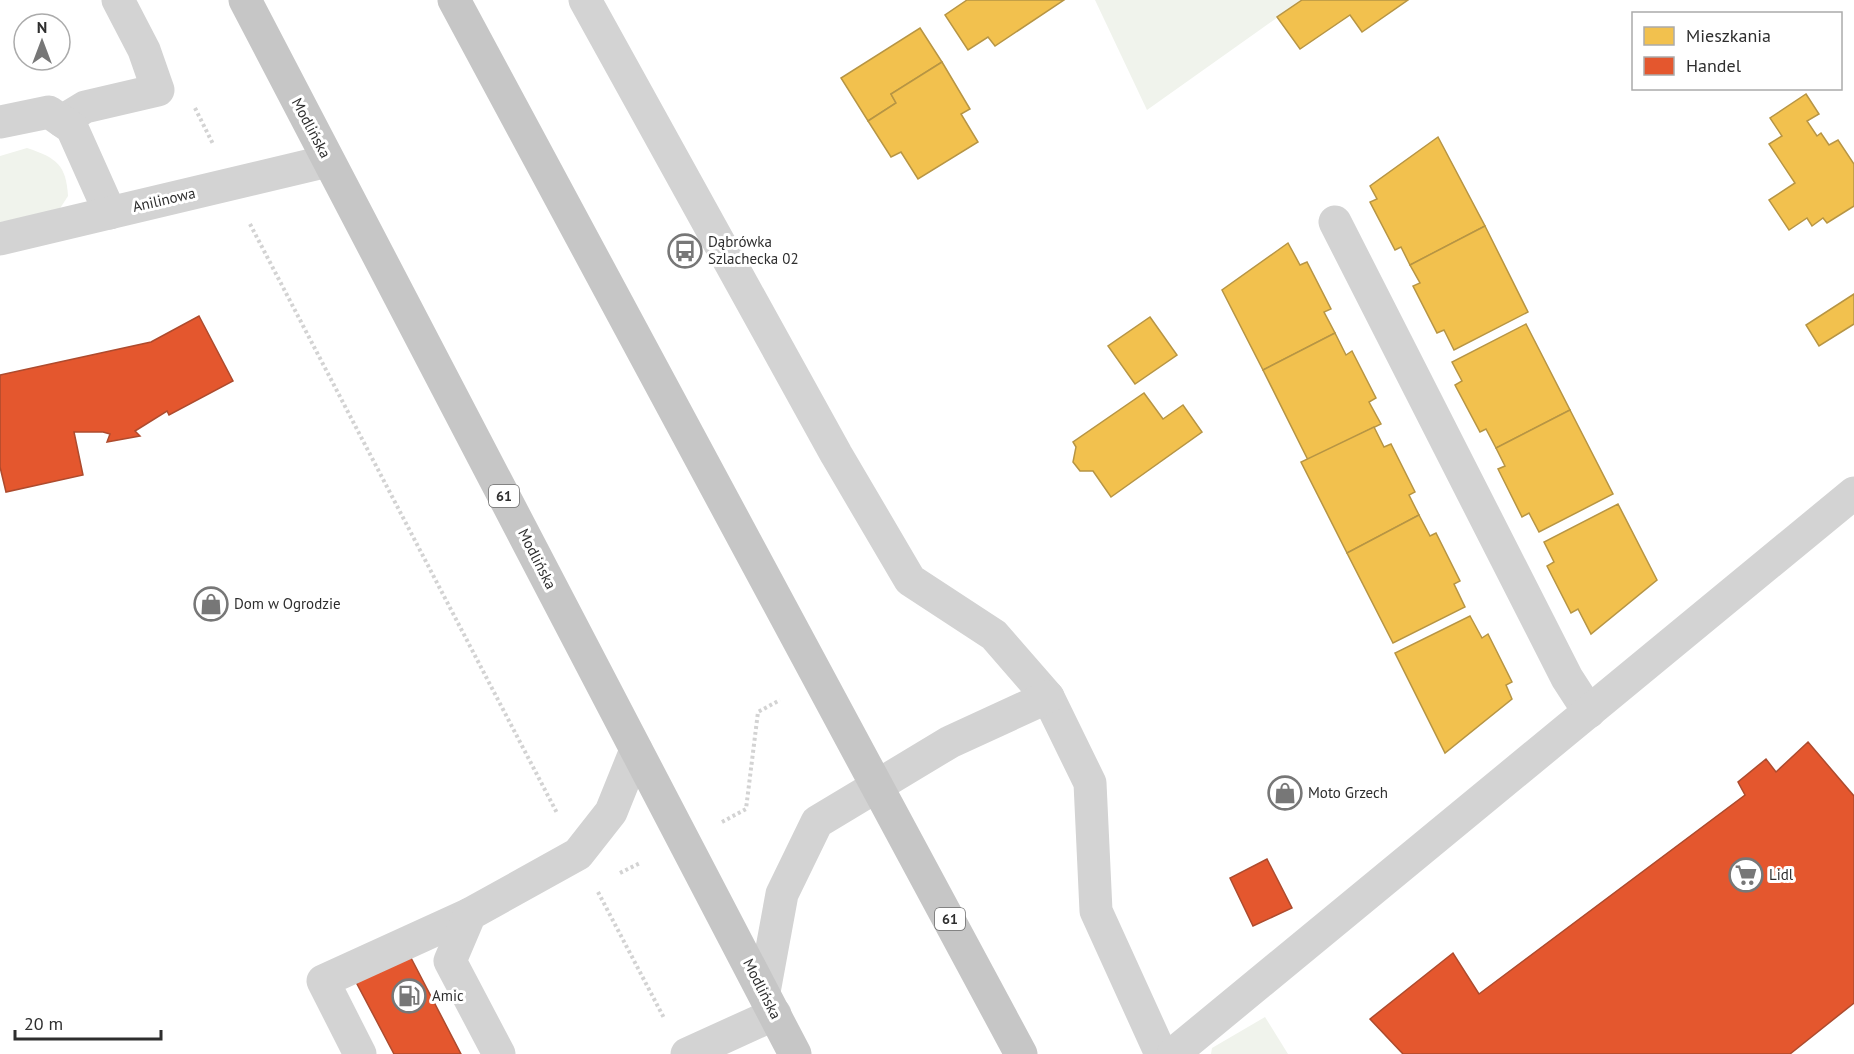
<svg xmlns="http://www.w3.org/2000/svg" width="1854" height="1054" font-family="'PT Sans',sans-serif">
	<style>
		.green { fill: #f0f3ec }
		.homes { fill: #f2c14e; stroke: #b79544; stroke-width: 1.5 }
		.shops { fill: #e4572e; stroke: #ad4b2e; stroke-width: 1.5 }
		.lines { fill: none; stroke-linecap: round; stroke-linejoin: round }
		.path { stroke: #d3d3d3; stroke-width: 4; stroke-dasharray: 3 3; stroke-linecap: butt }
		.minor { stroke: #d3d3d3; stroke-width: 33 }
		.major { stroke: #c6c6c6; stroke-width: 33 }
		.labels { text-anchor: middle; stroke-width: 6; stroke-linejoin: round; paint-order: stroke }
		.shield { fill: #fff; stroke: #6d6d6d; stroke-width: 1.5 }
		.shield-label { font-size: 14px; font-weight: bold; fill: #2e2e2e }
		.street-label { font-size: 15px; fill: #2e2e2e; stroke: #fff }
		.poi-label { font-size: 15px; fill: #2e2e2e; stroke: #fff; text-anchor: start }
	</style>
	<rect width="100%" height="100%" fill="#fff"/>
	<g class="green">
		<polygon points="1095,0 1302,0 1147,110"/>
		<path d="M27,148C57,158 66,165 68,196L57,213L0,222V156Z"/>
		<polygon points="1265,1017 1288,1054 1211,1054 1212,1048"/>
	</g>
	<g class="homes">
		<polygon points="967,0 1064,0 995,46 988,37 968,50 945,15"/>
		<polygon points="1302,0 1408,0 1362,32 1350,15 1300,49 1277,17"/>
		<polygon points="920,28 942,62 891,94 896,103 868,121 841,78"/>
		<polygon points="942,62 970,109 961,114 978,142 918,179 901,152 891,157 868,121 896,103 891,94"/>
		<polygon points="1806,94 1819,114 1807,121 1817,136 1821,133 1829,145 1838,140 1854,164 1854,206 1827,223 1823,218 1812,226 1807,218 1789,230 1769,200 1795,183 1769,144 1782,136 1770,118"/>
		<polygon points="1438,137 1485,226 1410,265 1401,247 1395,250 1370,202 1377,199 1370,186"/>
		<polygon points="1485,226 1528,312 1454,350 1444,330 1437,333 1413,286 1420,283 1410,265"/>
		<polygon points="1288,243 1300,265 1307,262 1331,309 1324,312 1335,333 1263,370 1222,290"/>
		<polygon points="1854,294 1854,324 1819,346 1806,325"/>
		<polygon points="1150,317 1177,355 1135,384 1108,346"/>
		<polygon points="1526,324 1570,410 1496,448 1486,429 1480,432 1455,385 1462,381 1452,362"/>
		<polygon points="1335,333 1346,355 1352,351 1376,398 1369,402 1381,424 1308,460 1263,370"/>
		<polygon points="1144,393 1163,419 1183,405 1202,432 1111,497 1093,471 1080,471 1073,462 1076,447 1073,442"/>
		<polygon points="1570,410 1613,494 1539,532 1529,513 1522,517 1498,469 1505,466 1496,448"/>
		<polygon points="1374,427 1384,447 1391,444 1415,492 1409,495 1419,515 1347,553 1301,462"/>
		<polygon points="1618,504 1657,580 1591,634 1578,609 1571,613 1547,566 1554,562 1544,542"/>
		<polygon points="1419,515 1430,536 1436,533 1460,581 1454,584 1465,607 1393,643 1347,553"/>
		<polygon points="1470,616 1482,638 1488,634 1512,682 1506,685 1512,699 1445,753 1395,653"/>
	</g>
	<g class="shops">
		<polygon points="199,316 233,381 169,415 167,411 135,431 140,436 107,442 110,434 103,432 74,432 83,475 6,492 0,467 0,375 151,342"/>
		<polygon points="1808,742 1854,796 1854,1003 1790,1054 1403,1054 1370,1019 1453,953 1479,994 1745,795 1738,782 1766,759 1776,772"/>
		<polygon points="1267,859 1292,908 1253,926 1230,878"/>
		<polygon points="409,954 461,1054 394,1054 356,982"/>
	</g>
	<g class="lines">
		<g class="path">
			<polyline points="195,108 213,144"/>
			<polyline points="250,224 557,813"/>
			<polyline points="722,822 746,809 758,712 780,700"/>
			<polyline points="620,873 640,863"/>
			<polyline points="598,892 664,1018"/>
		</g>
		<g class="minor">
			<polyline points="585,0 836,454 910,580 994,635 1048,697 1090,783 1096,911 1161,1054"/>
			<polyline points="62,121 85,107 158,90 144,50 118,0"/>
			<polyline points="0,122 49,112 72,128 110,213"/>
			<polyline points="1335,222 1567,678 1589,712"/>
			<polyline points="0,239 328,161"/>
			<polyline points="764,992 782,894 817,822 950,742 1048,697"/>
			<polyline points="360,1054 323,981 470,914"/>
			<polyline points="499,1054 450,961 470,914 578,854 611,812 636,750"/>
			<polyline points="687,1054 775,1014"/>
			<polyline points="1173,1054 1854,493"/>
		</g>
		<g class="major">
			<polyline points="245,0 795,1054"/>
			<polyline points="454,0 1021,1054"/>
		</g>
	</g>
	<defs>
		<symbol id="bus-ring" viewBox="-11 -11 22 22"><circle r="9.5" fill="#fff" stroke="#777" stroke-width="1.5"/><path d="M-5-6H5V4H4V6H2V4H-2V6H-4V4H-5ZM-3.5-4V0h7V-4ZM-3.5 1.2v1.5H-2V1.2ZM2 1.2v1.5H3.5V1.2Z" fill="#777"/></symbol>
		<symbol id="shop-ring" viewBox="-11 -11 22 22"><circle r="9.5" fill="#fff" stroke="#777" stroke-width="1.5"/><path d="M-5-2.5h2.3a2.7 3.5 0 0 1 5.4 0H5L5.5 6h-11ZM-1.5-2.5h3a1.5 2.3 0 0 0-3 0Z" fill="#777"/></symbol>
		<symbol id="supermarket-ring" viewBox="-11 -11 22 22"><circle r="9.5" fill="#fff" stroke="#777" stroke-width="1.5"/><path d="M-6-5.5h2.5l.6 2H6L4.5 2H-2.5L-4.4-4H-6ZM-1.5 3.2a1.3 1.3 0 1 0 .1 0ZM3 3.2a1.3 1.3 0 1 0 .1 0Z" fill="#777"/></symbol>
		<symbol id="fuel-ring" viewBox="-11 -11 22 22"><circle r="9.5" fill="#fff" stroke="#777" stroke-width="1.5"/><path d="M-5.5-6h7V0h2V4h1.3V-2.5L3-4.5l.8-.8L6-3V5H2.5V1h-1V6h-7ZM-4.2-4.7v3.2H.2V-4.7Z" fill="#777"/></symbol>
	</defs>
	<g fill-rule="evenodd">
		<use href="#bus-ring" x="666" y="232" width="38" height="38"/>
		<use href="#shop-ring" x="192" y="585" width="38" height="38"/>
		<use href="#shop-ring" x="1266" y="774" width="38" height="38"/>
		<use href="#supermarket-ring" x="1727" y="856" width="38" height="38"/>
		<use href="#fuel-ring" x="390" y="977" width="38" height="38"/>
	</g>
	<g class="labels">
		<g class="shield">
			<rect x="489" y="485" width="30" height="22" rx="4.5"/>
			<rect x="935" y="908" width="30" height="22" rx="4.5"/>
		</g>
		<g class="shield-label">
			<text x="504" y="501">61</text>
			<text x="950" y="924">61</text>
		</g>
		<g class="street-label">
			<text transform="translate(311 128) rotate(62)" y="5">Modlińska</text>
			<text transform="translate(164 200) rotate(-13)" y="5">Anilinowa</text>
			<text transform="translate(537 559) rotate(63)" y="5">Modlińska</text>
			<text transform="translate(762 989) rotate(63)" y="5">Modlińska</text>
		</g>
		<g class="poi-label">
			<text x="708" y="247">Dąbrówka<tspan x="708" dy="17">Szlachecka 02</tspan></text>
			<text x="234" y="609">Dom w Ogrodzie</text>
			<text x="1308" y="798">Moto Grzech</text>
			<text x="1769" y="880">Lidl</text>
			<text x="432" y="1001">Amic</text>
		</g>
	</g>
	<rect x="1632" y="12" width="210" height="78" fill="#ffffff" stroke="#ababab" stroke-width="1.5"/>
	<rect x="1644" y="27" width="30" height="18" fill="#f2c14e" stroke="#ababab" stroke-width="1.5"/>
	<text x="1686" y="42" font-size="18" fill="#2e2e2e">Mieszkania</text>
	<rect x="1644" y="57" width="30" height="18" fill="#e4572e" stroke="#ababab" stroke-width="1.5"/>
	<text x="1686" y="72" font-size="18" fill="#2e2e2e">Handel</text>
	<g transform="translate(42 42)"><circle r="28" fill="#ffffff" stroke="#ababab" stroke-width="1.5"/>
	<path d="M0-4.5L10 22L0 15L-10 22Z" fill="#777777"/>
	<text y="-9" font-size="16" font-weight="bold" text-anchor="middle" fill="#2e2e2e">N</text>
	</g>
	<path d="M15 1030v9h146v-9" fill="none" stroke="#2e2e2e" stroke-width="3"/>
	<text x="24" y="1030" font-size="18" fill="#2e2e2e" stroke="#ffffff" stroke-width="4.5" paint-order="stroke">20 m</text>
</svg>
